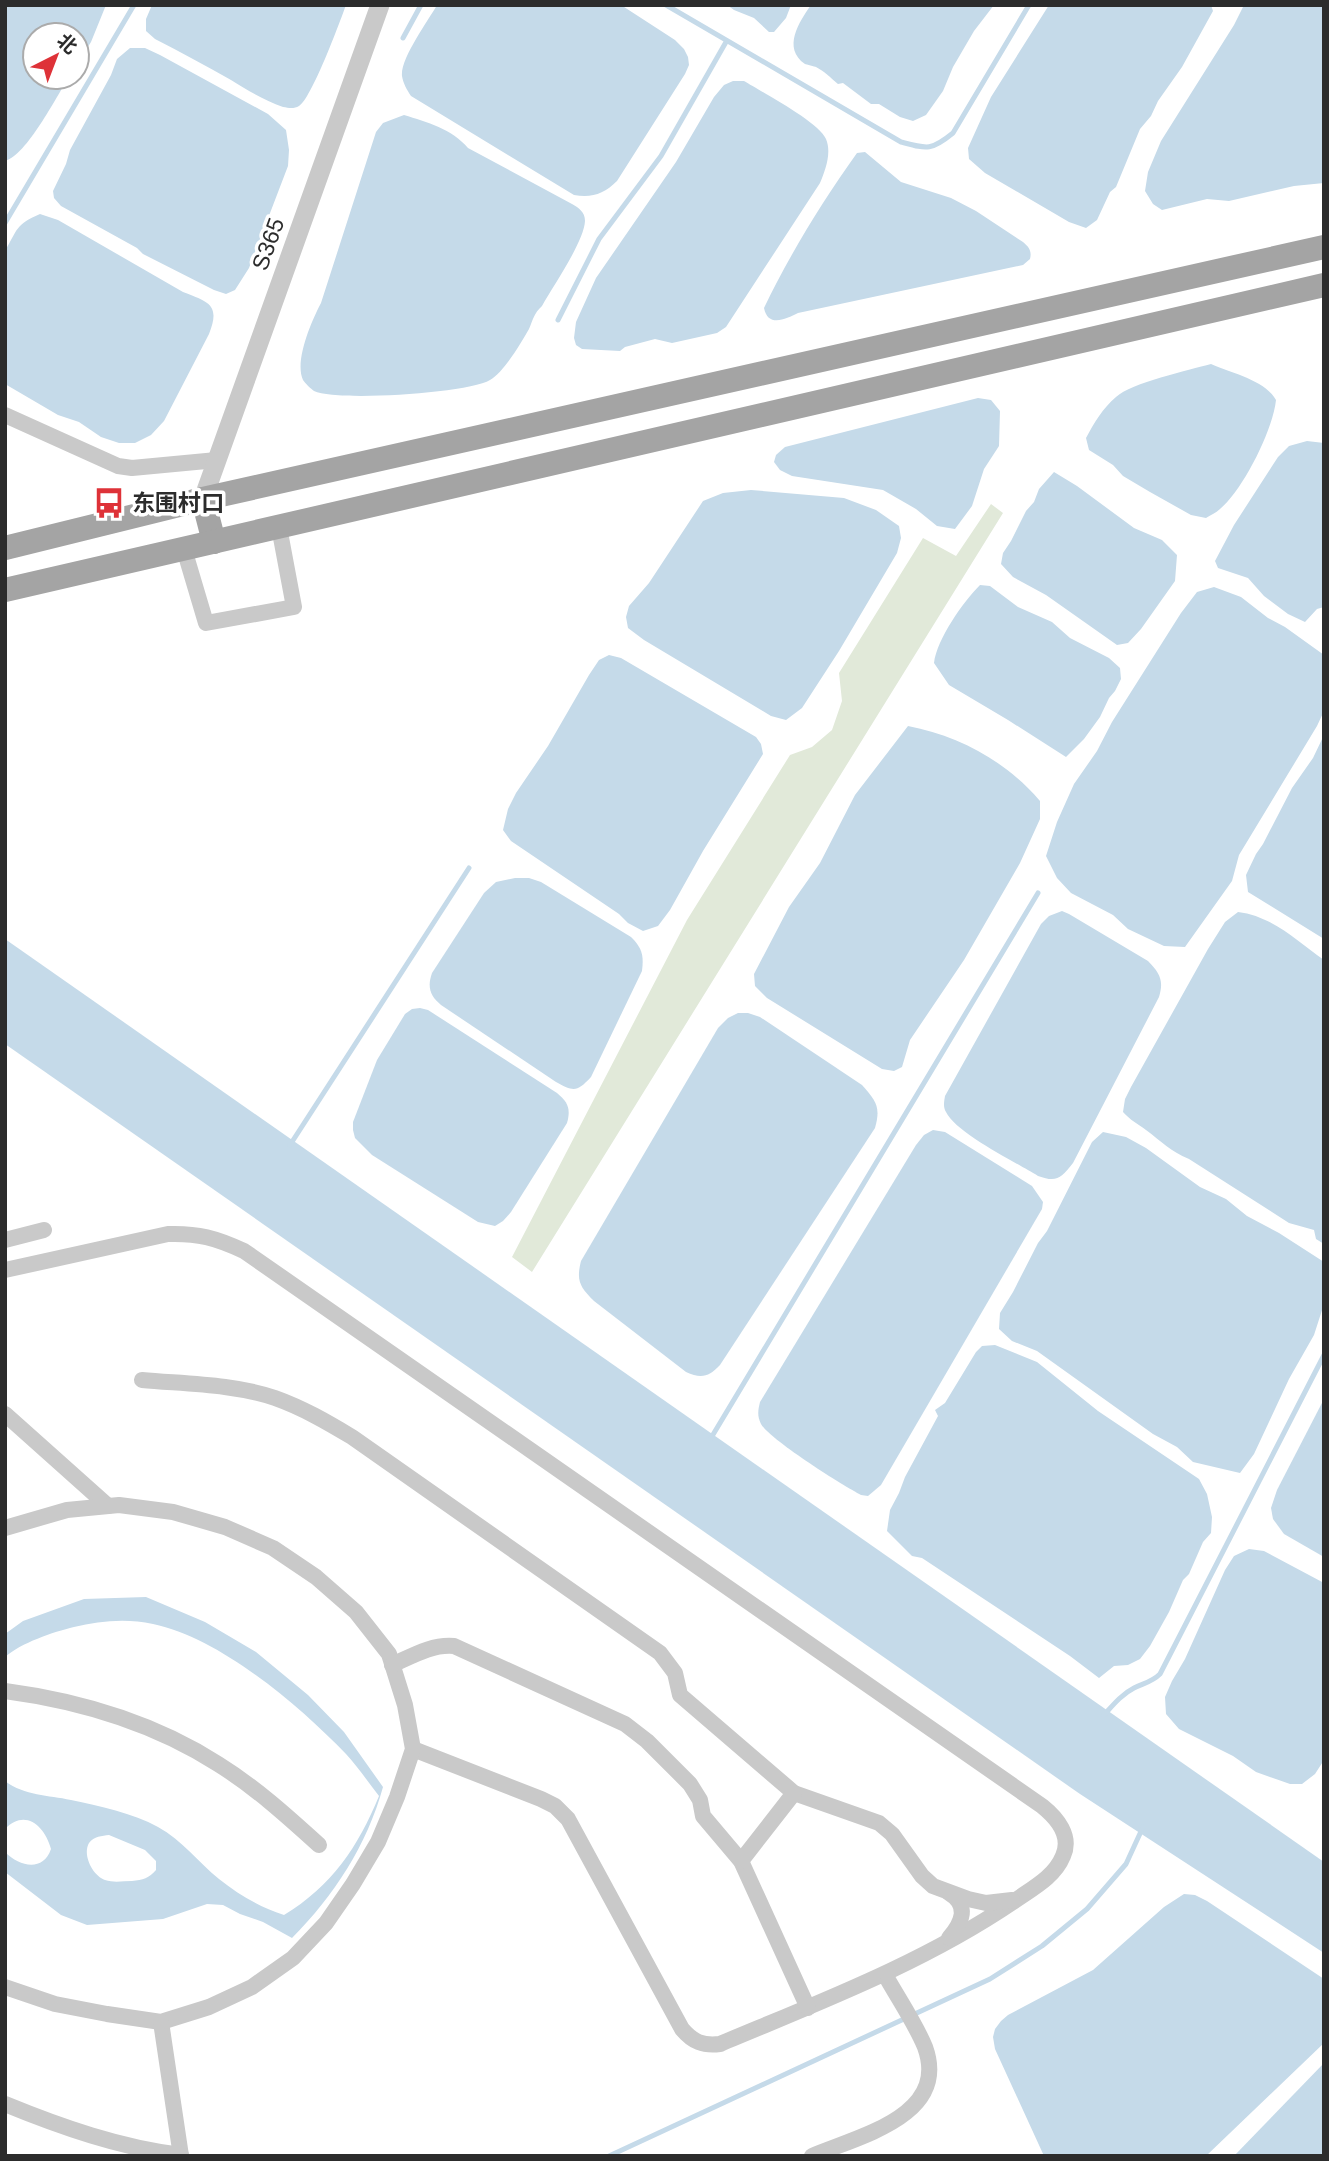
<svg xmlns="http://www.w3.org/2000/svg" width="1329" height="2161" font-family="Helvetica,'Noto Sans SC',sans-serif">
	<style>
		.green { fill: #e1e9d9 }
		.water { fill: #c5dae9; fill-rule: evenodd }
		.lines { fill: none; stroke-linecap: round; stroke-linejoin: round }
		.stream { stroke: #c5dae9; stroke-width: 5 }
		.minor { stroke: #c9c9c9; stroke-width: 16 }
		.tertiary { stroke: #c9c9c9; stroke-width: 19 }
		.primary { stroke: #a4a4a4; stroke-width: 24 }
		.labels { text-anchor: middle; stroke-width: 7; stroke-linejoin: round; paint-order: stroke }
		.street-label { font-size: 23px; fill: #2c2c2c; stroke: #fff }
		.poi-label { font-size: 23px; font-weight: bold; fill: #2c2c2c; stroke: #fff; text-anchor: start }
	</style>
	<rect width="100%" height="100%" fill="#fff"/>
	<polygon class="green" points="991,504 1003,513 532,1272 512,1257 687,920 790,755 812,747 832,730 842,701 839,673 923,538 956,556"/>
	<g class="water">
		<path d="M5,5H106L91,42L77,64V35H35V77H69C56,97 27,155 5,161Z"/>
		<path d="M152,5H346C340,22 311,100 299,106C294,109 289,108 283,107C265,101 247,90 231,80C206,66 181,52 155,39L146,31V19Z"/>
		<path d="M437,5H621L675,40L684,49L688,57L689,65L685,74L617,181C604,194 592,198 574,195L411,96C407,90 403,83 402,76C400,59 428,21 437,5Z"/>
		<polygon points="727,5 791,5 786,18 774,32 769,32 754,18 734,10"/>
		<path d="M811,5H994L974,31L953,67L943,91L926,115L913,121L900,117L879,104H871L843,83L838,84C831,78 824,71 816,67C815,67 806,64 805,64C782,48 799,22 811,5Z"/>
		<polygon points="1049,5 1211,5 1213,11 1182,67 1158,101 1151,116 1140,129 1116,187 1110,192 1097,220 1086,228 1069,222 985,173 969,159 968,148 991,97"/>
		<polygon points="1244,5 1324,5 1324,183 1294,186 1229,201 1207,199 1162,210 1153,204 1145,191 1148,172 1161,141 1234,25"/>
		<polygon points="130,48 145,48 160,55 268,114 286,130 289,150 288,166 249,268 235,290 226,294 214,290 143,254 137,248 61,206 54,198 53,191 66,164 70,150 111,75 117,59"/>
		<path d="M733,81H744C762,92 819,122 826,139C832,153 825,171 820,183L726,327L717,333L672,343L655,339L625,347L620,351L582,349L576,345L574,338L576,322L596,278L676,162L714,97L724,85Z"/>
		<path d="M404,115C427,122 452,129 468,148L572,204C579,208 585,212 585,221C584,242 553,286 542,306C534,313 533,320 529,329C521,343 504,372 490,380C469,393 337,402 314,391C311,389 305,383 303,380C294,361 312,320 321,303L376,132L383,123Z"/>
		<path d="M865,152L901,182L951,198L976,211L1023,242C1029,247 1032,251 1030,259L1023,265L798,313C786,319 768,328 764,308C790,254 822,202 857,153Z"/>
		<path d="M40,214L58,220L183,292C208,302 221,304 209,334L164,421L151,435L135,443H119L101,437L79,422L58,415L5,384V251C18,229 15,225 40,214Z"/>
		<path d="M1211,364C1231,373 1265,380 1276,400C1273,430 1243,490 1220,509C1216,513 1210,515 1206,518L1191,515L1150,492L1123,476L1113,465L1089,450L1086,438C1094,423 1103,408 1116,397C1131,383 1189,370 1211,364Z"/>
		<polygon points="978,398 991,400 1000,411 999,446 984,469 972,506 955,529 937,526 916,509 883,490 792,476 780,470 774,462 776,455 785,447"/>
		<polygon points="1307,441 1324,443 1324,607 1317,609 1305,622 1288,614 1264,596 1248,578 1218,568 1215,561 1234,525 1278,457 1289,446"/>
		<polygon points="1054,472 1077,486 1134,528 1162,540 1177,555 1175,581 1141,629 1128,643 1117,645 1046,595 1013,577 1001,564 1003,553 1011,541 1026,511 1034,502 1039,489"/>
		<polygon points="751,490 844,498 876,510 899,526 901,538 897,553 839,651 802,708 786,720 771,716 644,640 628,628 626,617 629,606 649,583 703,501 723,493"/>
		<path d="M980,585L990,586L1018,607L1052,622L1070,638L1109,658L1120,668L1121,679L1115,691L1109,698L1100,717L1084,739L1066,757L1008,720L949,685L934,663C937,639 963,602 980,585Z"/>
		<polygon points="1214,587 1241,597 1268,618 1285,627 1324,655 1324,711 1317,726 1239,855 1232,881 1185,947 1164,946 1128,929 1113,915 1071,893 1057,878 1046,856 1057,822 1074,784 1097,751 1112,722 1181,613 1197,592"/>
		<polygon points="609,655 621,658 756,737 761,744 763,754 703,851 670,910 658,926 643,931 628,923 619,914 511,841 503,830 508,809 516,793 548,746 589,675 599,660"/>
		<path d="M908,726C959,736 1006,761 1040,801V819L1020,863L964,960L910,1040L902,1067L894,1071L882,1069L767,998L755,986L754,974L789,907L820,863L855,795Z"/>
		<polygon points="1324,735 1324,939 1248,892 1246,875 1256,854 1263,844 1292,788 1313,758"/>
		<path d="M515,878H529L541,882L631,937C642,948 644,955 642,971L591,1077C577,1092 574,1092 556,1082L441,1005C430,996 427,987 432,973L484,893L496,882Z"/>
		<path d="M1062,911L1069,914L1148,961C1160,973 1164,981 1159,997L1073,1163C1061,1178 1057,1183 1038,1176C1017,1163 956,1133 946,1112C943,1107 944,1102 945,1096L1041,924L1049,916Z"/>
		<path d="M1238,912C1272,916 1297,941 1324,960V1244L1316,1239L1314,1230L1289,1223L1189,1159C1170,1151 1162,1142 1146,1130C1138,1124 1130,1120 1123,1112L1125,1099L1131,1087L1208,949L1225,922Z"/>
		<polygon points="5,939 1324,1862 1324,1953 1080,1794 5,1044"/>
		<path d="M420,1008L428,1010L557,1093C568,1102 571,1109 567,1123L511,1212L503,1221L495,1226L478,1222L372,1155L355,1138L353,1130V1122L377,1060L405,1014L412,1009Z"/>
		<path d="M738,1013H748L760,1017L862,1085C876,1101 881,1107 875,1128L720,1365C709,1377 701,1379 686,1372L594,1301C580,1287 576,1281 581,1261L718,1028L728,1018Z"/>
		<path d="M933,1130L945,1132L1032,1186L1043,1202L1042,1209L881,1485L868,1496L861,1495C843,1486 769,1439 761,1424C757,1416 758,1410 760,1402L916,1145L924,1135Z"/>
		<polygon points="1103,1132 1126,1137 1146,1148 1200,1187 1226,1199 1247,1216 1279,1233 1324,1262 1324,1304 1314,1335 1289,1379 1254,1454 1240,1473 1193,1462 1177,1447 1153,1434 1037,1351 1012,1341 999,1329 1000,1313 1013,1292 1038,1243 1047,1231 1092,1142"/>
		<polygon points="995,1345 1037,1362 1098,1411 1199,1479 1207,1494 1212,1517 1211,1533 1203,1542 1189,1574 1183,1580 1169,1612 1150,1646 1140,1659 1128,1665 1114,1666 1099,1678 1070,1656 922,1558 912,1556 887,1531 890,1510 899,1493 905,1477 938,1416 935,1410 945,1403 976,1352 982,1346"/>
		<polygon points="1324,1399 1324,1557 1284,1534 1273,1519 1271,1508 1277,1490"/>
		<polygon points="1249,1549 1264,1551 1324,1583 1324,1760 1315,1774 1302,1784 1290,1784 1256,1772 1233,1756 1179,1729 1166,1714 1165,1697 1172,1681 1185,1659 1225,1570 1234,1556"/>
		<path d="M146,1597L205,1622L256,1652L308,1695L344,1732L383,1787C367,1845 334,1896 292,1938L263,1922L240,1914L223,1905L207,1904L163,1919L87,1925L61,1915L5,1872V1852C20,1867 43,1872 51,1849C45,1826 25,1808 5,1829V1781C25,1796 48,1795 71,1800C99,1806 133,1813 158,1827C182,1840 198,1862 219,1879C239,1895 260,1907 284,1915C332,1886 358,1847 379,1796C368,1782 358,1767 346,1754C299,1705 220,1638 153,1624C126,1618 99,1621 74,1627C53,1632 21,1643 5,1657V1634L23,1621L84,1599ZM109,1835L145,1850L156,1861V1870C149,1878 143,1880 132,1881C123,1881 114,1883 105,1880C93,1876 82,1855 89,1843C94,1836 102,1836 109,1835Z"/>
		<polygon points="1184,1894 1195,1895 1207,1901 1324,1979 1324,2043 1206,2156 1044,2156 995,2049 993,2037 995,2029 1001,2021 1008,2015 1093,1970 1164,1907"/>
		<polygon points="1324,2063 1324,2156 1234,2156"/>
	</g>
	<g class="lines">
		<g class="stream">
			<path d="M666,5L901,142C927,149 931,151 953,133L1029,5"/>
			<polyline points="403,38 421,5"/>
			<polyline points="5,223 134,5"/>
			<polyline points="558,320 599,239 661,156 726,42"/>
			<polyline points="290,1145 469,868"/>
			<polyline points="711,1438 1038,893"/>
			<path d="M1104,1715C1113,1705 1122,1694 1134,1688C1144,1683 1152,1682 1160,1674L1324,1355"/>
			<polyline points="609,2156 990,1979 1042,1946 1087,1909 1126,1864 1143,1827"/>
		</g>
		<g class="minor">
			<polyline points="5,415 118,466 132,468 217,460"/>
			<polyline points="184,549 206,623 294,607 279,527"/>
			<polyline points="5,1240 44,1230"/>
			<path d="M5,1270L168,1234C198,1233 216,1238 244,1251L1042,1806C1057,1818 1072,1836 1063,1856C1054,1878 1031,1889 1013,1902C923,1963 820,2002 720,2044C703,2046 693,2042 682,2029L568,1819L555,1806L541,1799L413,1749"/>
			<path d="M142,1380C186,1384 234,1384 275,1398C303,1408 327,1422 352,1437L660,1653L675,1673L680,1695L794,1793L879,1823L892,1834L922,1876L933,1886L968,1899L986,1903L1012,1900"/>
			<polyline points="5,1414 108,1506"/>
			<polyline points="5,1528 67,1510 119,1505 173,1512 225,1527 273,1548 316,1577 356,1612 389,1654 405,1705 413,1749 397,1797 378,1842 353,1884 326,1923 293,1958 252,1987 209,2007 161,2022 107,2014 55,2004 5,1987"/>
			<path d="M392,1665C412,1656 432,1644 454,1646L625,1724L647,1741L690,1784L700,1800L703,1816L741,1861L808,2008"/>
			<path d="M5,1691C80,1701 154,1723 218,1764C255,1787 287,1816 319,1845"/>
			<polyline points="741,1861 794,1793"/>
			<path d="M949,1893C969,1905 963,1922 949,1938"/>
			<polyline points="161,2022 181,2156"/>
			<path d="M5,2104C61,2127 121,2148 181,2155"/>
			<path d="M812,2156C859,2136 950,2116 925,2047C916,2025 900,2001 888,1980"/>
		</g>
		<polyline class="tertiary" points="203,499 380,5"/>
		<g class="primary">
			<polyline points="203,499 214,542"/>
			<polyline points="5,548 203,499 1324,247"/>
			<polyline points="5,590 1324,285"/>
		</g>
	</g>
	<defs>
		<symbol id="bus-bare" viewBox="-9 -9 18 18"><path d="M-5-6H5V4H4V6H2V4H-2V6H-4V4H-5ZM-3.5-4V0h7V-4ZM-3.5 1.2v1.5H-2V1.2ZM2 1.2v1.5H3.5V1.2Z" fill="#de3238" stroke="#fff" stroke-width="2.5" paint-order="stroke"/></symbol>
	</defs>
	<g fill-rule="evenodd">
		<use href="#bus-bare" x="87" y="481" width="44" height="44"/>
	</g>
	<g class="labels">
		<g class="street-label">
			<text transform="translate(268 244) rotate(-70)" y="8">S365</text>
		</g>
		<g class="poi-label">
			<text x="132" y="511">东围村口</text>
		</g>
	</g>
	<rect width="1329" height="2161" fill="none" stroke="#2c2c2c" stroke-width="14"/>
	<g transform="translate(56 56) rotate(42)"><circle r="33" fill="#ffffff" stroke="#ababab" stroke-width="2"/>
	<path d="M0-5L12 26L0 18L-12 26Z" fill="#de3238"/>
	<text y="-10" font-size="19" font-weight="bold" text-anchor="middle" fill="#2c2c2c">北</text>
	</g>
</svg>
